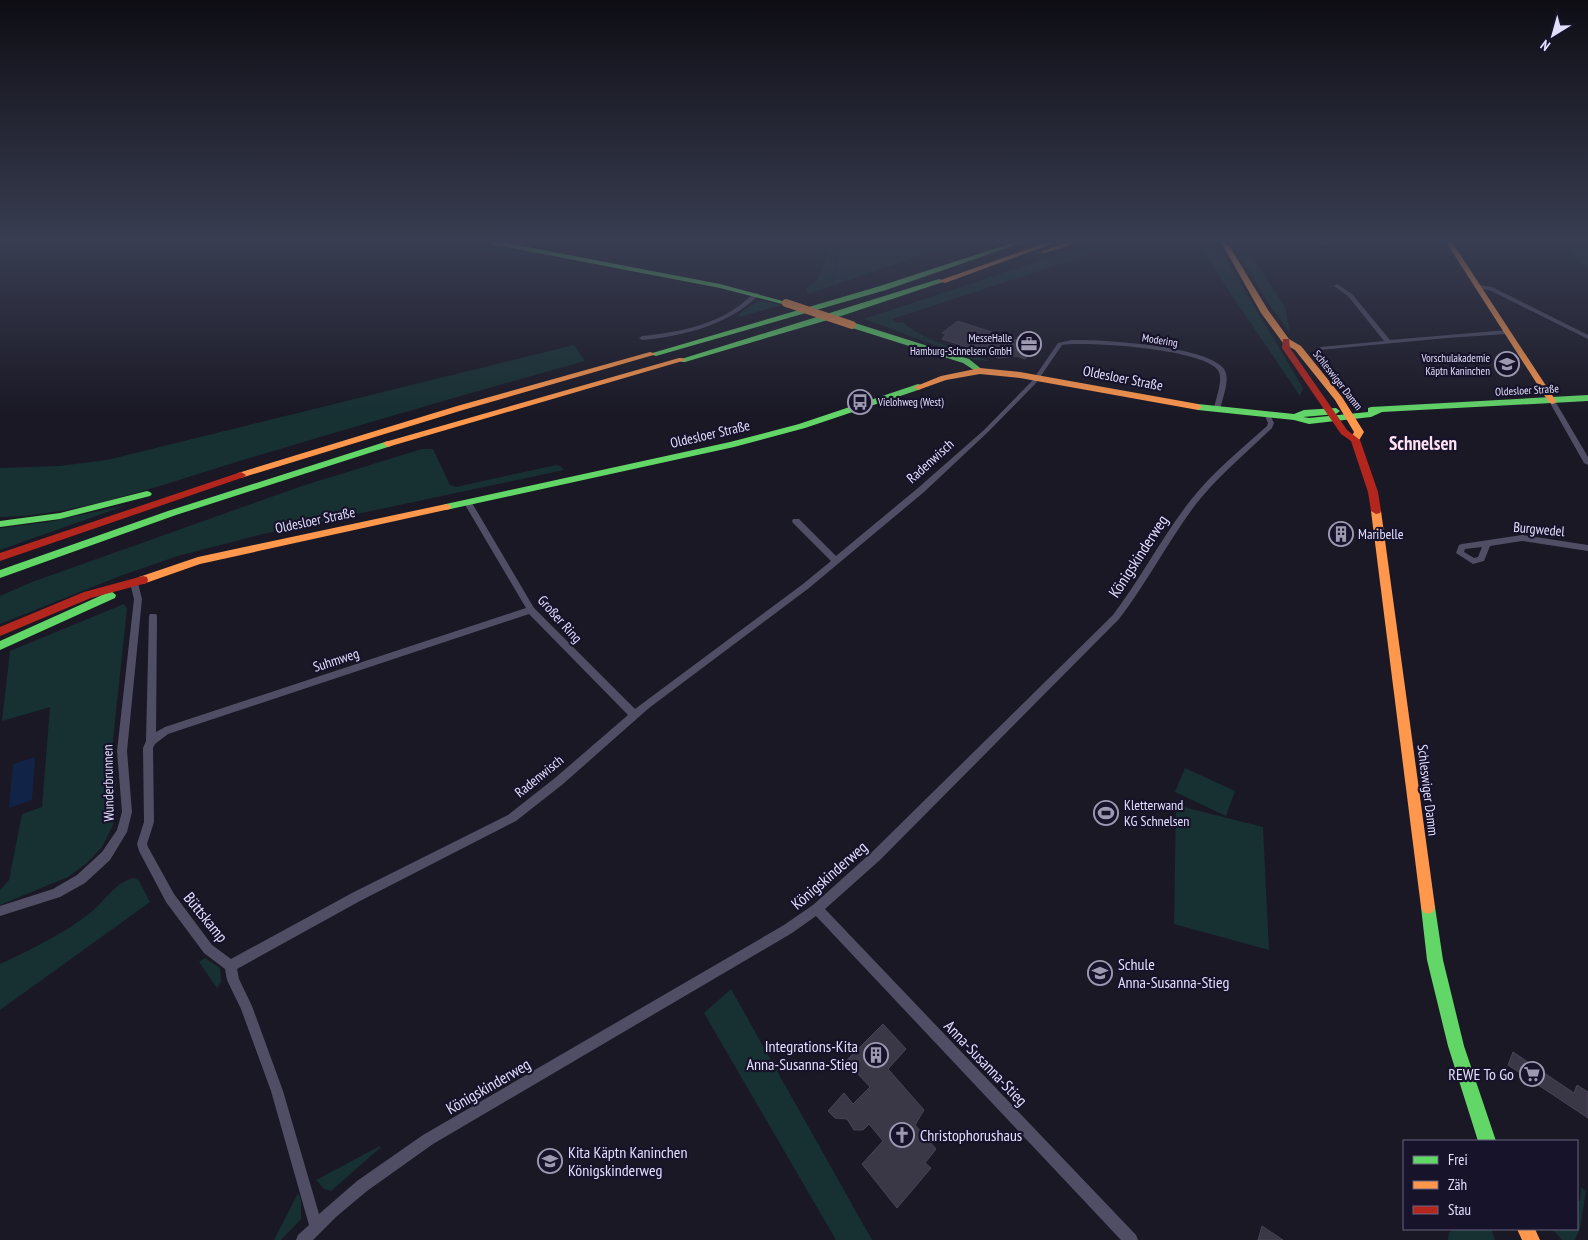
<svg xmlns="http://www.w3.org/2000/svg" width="1588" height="1240" font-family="'PT Sans Narrow',sans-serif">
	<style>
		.green { fill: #173032 }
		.water { fill: #112448 }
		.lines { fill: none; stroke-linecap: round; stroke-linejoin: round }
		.stream { stroke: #112448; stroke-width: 2 }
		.building { fill: #3a3746; stroke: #484357 }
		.street { fill: #504e65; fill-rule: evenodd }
		.fast { fill: #63d668; fill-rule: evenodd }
		.slow { fill: #ff974d; fill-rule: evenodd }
		.jam { fill: #b3261e; fill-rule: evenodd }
		.slow-bridge { stroke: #ff974d; stroke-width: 8 }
		.labels { text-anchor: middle; stroke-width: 4.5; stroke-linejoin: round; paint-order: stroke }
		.far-poi-label { font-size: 11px; fill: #e2defd; stroke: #17132a; text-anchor: end }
		.far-street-label { font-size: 11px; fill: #e2defd; stroke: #17132a }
		.street-label { font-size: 14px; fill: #e2defd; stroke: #17132a }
		.poi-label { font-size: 14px; fill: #e2defd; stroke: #17132a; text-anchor: start }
		.near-street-label { font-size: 16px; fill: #e2defd; stroke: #17132a }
		.near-poi-label { font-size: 16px; fill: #e2defd; stroke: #17132a; text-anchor: start }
		.district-label { font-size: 19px; font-weight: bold; fill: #fde0f2; stroke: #17132a }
	</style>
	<rect width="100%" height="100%" fill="#1a1825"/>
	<g class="green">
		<polygon points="437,242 476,242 541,254 516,256"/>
		<path d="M830,242H962L808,294L806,288C823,282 825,257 830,242Z"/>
		<path d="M1096,242H1129L892,319L897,323L903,322C919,339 966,352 989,361L975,360L864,319Z"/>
		<polygon points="1196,242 1215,242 1219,247 1303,388 1300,396"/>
		<polygon points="1559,242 1588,242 1588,269"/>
		<polygon points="1251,254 1285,307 1290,333 1270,306 1240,256"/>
		<polygon points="765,301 782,305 739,317 739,314 756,302"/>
		<path d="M574,345L585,361C470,393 356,426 243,460C167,483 79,516 0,517V468L59,466L107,460Z"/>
		<polygon points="422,449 433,449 450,485 456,487 556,465 560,466 564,470 263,534 178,556 120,576 0,624 0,596 32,582 302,486"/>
		<polygon points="127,505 0,550 0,528 48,522"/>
		<polygon points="124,604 127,609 113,740 116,788 113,825 102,847 87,863 68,877 0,905 0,890 9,880 22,814 42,807 50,707 2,721 10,651"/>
		<polygon points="1185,768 1235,791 1226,816 1175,792"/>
		<polygon points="1176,805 1263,827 1269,950 1174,924"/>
		<path d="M135,878L139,881L150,902L0,1010V964C27,952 68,931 90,913C103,903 118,879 135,878Z"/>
		<polygon points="205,958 220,968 221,982 217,988 199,962"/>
		<polygon points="731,989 872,1240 836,1240 704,1013"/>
		<polygon points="380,1146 381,1147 331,1191 324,1189 316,1180"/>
		<polygon points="1581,1187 1586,1191 1580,1228 1575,1240 1562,1240 1552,1229 1577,1229 1577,1200 1580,1201"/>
		<polygon points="298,1193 301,1200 301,1219 281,1240 274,1240"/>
		<polygon points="1454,1229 1491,1229 1495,1240 1448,1240 1449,1233"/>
	</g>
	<polygon class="water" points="35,757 32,800 9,808 13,764"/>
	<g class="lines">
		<g class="stream">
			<polyline points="1094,242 1100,244 1107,242"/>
			<polyline points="833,284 840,242"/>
		</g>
	</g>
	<g class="building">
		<polygon points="958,321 1016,340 1019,337 1028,340 1028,334 1040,343 1025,359 1016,356 999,358 942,339 946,334 942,333"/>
		<polygon points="883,1024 906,1049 888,1069 924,1110 915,1125 936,1149 925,1163 931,1168 897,1208 862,1164 883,1141 869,1124 863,1130 854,1130 847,1119 835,1118 828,1111 844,1093 853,1104 870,1087 846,1061"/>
		<polygon points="1513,1052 1574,1093 1577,1085 1588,1092 1588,1118 1508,1065"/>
		<polygon points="1262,1226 1283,1240 1258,1240"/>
	</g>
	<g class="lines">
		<g class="street">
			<polygon points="1314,242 1331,242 1324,246"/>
			<polygon points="1337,284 1352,294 1390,340 1507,330 1510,332 1507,334 1447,338 1319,350 1318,349 1321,347 1384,341 1348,296 1335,287 1334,286"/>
			<polygon points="1478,285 1492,287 1588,335 1588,339 1489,290 1476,288 1475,287"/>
			<path d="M755,293L760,294C729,325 684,336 642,340L639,338L642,336C673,333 706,327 733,310C741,305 748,298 755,293Z"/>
			<path d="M1072,340C1100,339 1209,346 1224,369C1231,379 1222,399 1220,410L1217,412L1214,410C1215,399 1223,383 1219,372C1209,349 1086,341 1062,345L1036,383L988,432L924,492L809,588L649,708L563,784L516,821L360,901L237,969L239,979L252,1006L283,1091L319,1214L357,1181L423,1135L784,925L813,905L872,852L1113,615C1141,578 1162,537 1190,501C1212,473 1240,450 1267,426L1268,423L1265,416L1268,414L1270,415L1274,423L1272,428C1246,453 1218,476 1196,504C1168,541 1147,583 1119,619L880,860L825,909L1136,1235L1138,1240H1121L816,916L792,933L433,1144L367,1191L336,1217L313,1240H296L298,1235L309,1225L271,1091L241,1009L227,980L225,969L204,953L166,902L139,851L137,844L144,822L143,748L146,741L149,616L150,614H156L157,616L156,732L165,727L526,608L464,503L468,500L472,503L534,608L635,709L803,584L831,561L793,523L792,521L793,519H799L836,556L918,488L984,430L1032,381L1058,343ZM529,614L628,715L555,778L508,815L352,893L231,959L212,945L174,894L148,847L147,844L154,822L153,748L155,744L168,734Z"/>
			<polygon points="1552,399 1555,401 1588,457 1588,465 1584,463 1549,401"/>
			<path d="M1522,535L1588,545V551L1522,541L1490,546L1484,561L1473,564L1456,553L1459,545L1462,544ZM1482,547L1478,557L1474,558L1464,552L1465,549Z"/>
			<polygon points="134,580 138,583 142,599 127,751 132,812 127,832 110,860 85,883 60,897 0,916 0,906 53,889 77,875 102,852 117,830 122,812 117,751 134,599 130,583"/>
		</g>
		<g class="fast">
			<polygon points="488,242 501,242 720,284 790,303 786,305 720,288 491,244"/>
			<polygon points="1015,242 1024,242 886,290 656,356 649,354 880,286"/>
			<polygon points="939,279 946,281 838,317 685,362 682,362 678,360"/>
			<polygon points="849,323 855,323 969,359 984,371 980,374 963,363 849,327"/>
			<polygon points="918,384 921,385 921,389 805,428 734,447 446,510 441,507 446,504 730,442 799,424"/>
			<polygon points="1588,395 1588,401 1382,412 1371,417 1309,424 1294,420 1198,410 1194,407 1198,404 1294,414 1304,410 1336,408 1340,411 1336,414 1303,417 1309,418 1368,412 1368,408 1371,407"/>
			<polygon points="388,441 393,444 391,446 176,515 0,578 0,570 168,511"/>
			<polygon points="147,491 150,492 152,494 150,496 60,519 0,527 0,521 60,513"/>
			<polygon points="111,591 116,595 115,598 0,650 0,641"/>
			<polygon points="1428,900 1433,902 1435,907 1443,960 1464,1046 1496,1141 1478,1141 1448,1046 1427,960 1421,907 1423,902"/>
		</g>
		<g class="slow">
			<polygon points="1048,242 1057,242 945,283 938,281"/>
			<polygon points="1069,242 1079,242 1045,253 1039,252"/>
			<polygon points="1221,242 1227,242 1268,310 1289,339 1301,346 1342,397 1364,432 1358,442 1355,443 1350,440 1354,432 1335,400 1295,350 1283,343 1261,313"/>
			<polygon points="1446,242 1452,242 1556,401 1555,403 1552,404 1548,401"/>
			<polygon points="650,352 657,354 463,410 244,477 241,478 236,475 238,473 457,406"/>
			<polygon points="679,358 682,358 686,360 391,446 388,447 383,444 385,442"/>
			<polygon points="980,368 1020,372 1198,404 1202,407 1198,410 1020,378 980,374 946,380 918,390 914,387 941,376"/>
			<polygon points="446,504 450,505 451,507 450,509 200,564 143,584 138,580 139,577 198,557"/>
			<polygon points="1376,508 1381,511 1435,907 1433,912 1428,914 1423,912 1421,907 1371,511"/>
			<polygon points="1517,1229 1535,1229 1540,1240 1522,1240"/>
		</g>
		<g class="jam">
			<polygon points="1283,339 1289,339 1290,348 1347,430 1360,440 1378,492 1381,511 1380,513 1376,514 1371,511 1368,492 1351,441 1341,434 1282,348"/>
			<polygon points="241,472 246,475 244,477 0,561 0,553"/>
			<polygon points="143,576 147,577 148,580 147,583 91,598 0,636 0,627 84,592"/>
		</g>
		<polyline class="slow-bridge" points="786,303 852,325"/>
	</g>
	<linearGradient id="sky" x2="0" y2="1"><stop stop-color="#0e0d14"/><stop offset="0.58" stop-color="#383d51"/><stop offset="1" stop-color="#383d51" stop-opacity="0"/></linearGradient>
	<rect width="1588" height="415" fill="url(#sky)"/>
	<defs>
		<symbol id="office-ring" viewBox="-11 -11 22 22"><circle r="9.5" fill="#17132a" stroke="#9c99b1" stroke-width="1.5"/><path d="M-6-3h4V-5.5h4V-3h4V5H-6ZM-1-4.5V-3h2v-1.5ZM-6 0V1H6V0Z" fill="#9c99b1"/></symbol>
		<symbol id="school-ring" viewBox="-11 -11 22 22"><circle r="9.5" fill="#17132a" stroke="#9c99b1" stroke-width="1.5"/><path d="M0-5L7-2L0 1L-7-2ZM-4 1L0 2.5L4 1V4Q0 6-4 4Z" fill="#9c99b1"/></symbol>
		<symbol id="bus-ring" viewBox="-11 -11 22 22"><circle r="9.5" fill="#17132a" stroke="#9c99b1" stroke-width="1.5"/><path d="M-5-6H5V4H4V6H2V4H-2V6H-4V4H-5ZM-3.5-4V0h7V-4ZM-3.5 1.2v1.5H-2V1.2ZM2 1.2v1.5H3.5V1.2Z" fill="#9c99b1"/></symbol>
		<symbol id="building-ring" viewBox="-11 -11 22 22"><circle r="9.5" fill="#17132a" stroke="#9c99b1" stroke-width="1.5"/><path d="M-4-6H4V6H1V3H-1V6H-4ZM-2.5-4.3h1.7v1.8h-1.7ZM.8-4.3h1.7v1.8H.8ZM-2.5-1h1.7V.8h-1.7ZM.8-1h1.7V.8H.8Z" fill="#9c99b1"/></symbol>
		<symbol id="stadium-ring" viewBox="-11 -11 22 22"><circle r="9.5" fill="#17132a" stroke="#9c99b1" stroke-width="1.5"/><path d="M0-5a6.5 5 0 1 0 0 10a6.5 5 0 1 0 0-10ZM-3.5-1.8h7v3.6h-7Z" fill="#9c99b1"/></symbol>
		<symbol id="supermarket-ring" viewBox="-11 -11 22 22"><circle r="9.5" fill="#17132a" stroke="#9c99b1" stroke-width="1.5"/><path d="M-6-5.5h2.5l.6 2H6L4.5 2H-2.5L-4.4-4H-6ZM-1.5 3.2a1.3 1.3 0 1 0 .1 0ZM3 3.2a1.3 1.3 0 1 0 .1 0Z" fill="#9c99b1"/></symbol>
		<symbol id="church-ring" viewBox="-11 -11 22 22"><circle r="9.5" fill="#17132a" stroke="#9c99b1" stroke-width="1.5"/><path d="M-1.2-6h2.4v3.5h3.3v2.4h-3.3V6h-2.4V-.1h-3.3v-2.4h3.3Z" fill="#9c99b1"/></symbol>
	</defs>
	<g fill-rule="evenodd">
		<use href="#office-ring" x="1015" y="330" width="28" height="28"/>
		<use href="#school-ring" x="1493" y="350" width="28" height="28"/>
		<use href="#bus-ring" x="846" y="388" width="28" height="28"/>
		<use href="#building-ring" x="1327" y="520" width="28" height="28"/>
		<use href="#stadium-ring" x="1092" y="799" width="28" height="28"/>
		<use href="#school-ring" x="1086" y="959" width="28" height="28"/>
		<use href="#building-ring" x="862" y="1041" width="28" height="28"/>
		<use href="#supermarket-ring" x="1518" y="1060" width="28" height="28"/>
		<use href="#church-ring" x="888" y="1121" width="28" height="28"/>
		<use href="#school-ring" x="536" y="1147" width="28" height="28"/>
	</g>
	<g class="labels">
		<g class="far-poi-label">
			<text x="1012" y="342">MesseHalle<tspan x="1012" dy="13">Hamburg-Schnelsen GmbH</tspan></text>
			<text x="1490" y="362">Vorschulakademie<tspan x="1490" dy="13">Käptn Kaninchen</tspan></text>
			<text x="878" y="406" text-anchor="start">Vielohweg (West)</text>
		</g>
		<g class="far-street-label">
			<text transform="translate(1160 340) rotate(9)" y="4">Modering</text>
			<text transform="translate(1338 380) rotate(52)" y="4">Schleswiger Damm</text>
			<text transform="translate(1527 390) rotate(-3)" y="4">Oldesloer Straße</text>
		</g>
		<g class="street-label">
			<text transform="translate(1123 378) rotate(11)" y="5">Oldesloer Straße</text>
			<text transform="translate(710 434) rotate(-13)" y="5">Oldesloer Straße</text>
			<text transform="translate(930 461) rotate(-42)" y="5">Radenwisch</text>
			<text transform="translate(315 520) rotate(-12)" y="5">Oldesloer Straße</text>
			<text transform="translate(1539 529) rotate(5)" y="5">Burgwedel</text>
			<text transform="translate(560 619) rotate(48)" y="5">Großer Ring</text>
			<text transform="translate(336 660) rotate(-18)" y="5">Suhmweg</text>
			<text transform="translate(539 776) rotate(-39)" y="5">Radenwisch</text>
			<text transform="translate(108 783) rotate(-91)" y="5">Wunderbrunnen</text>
			<text transform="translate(1428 790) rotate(83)" y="5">Schleswiger Damm</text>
		</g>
		<g class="poi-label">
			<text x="1358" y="539">Maribelle</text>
			<text x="1124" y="810">Kletterwand<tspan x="1124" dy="16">KG Schnelsen</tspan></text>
		</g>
		<g class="near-street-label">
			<text transform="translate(1138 556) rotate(-57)" y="6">Königskinderweg</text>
			<text transform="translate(829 875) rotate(-41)" y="6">Königskinderweg</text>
			<text transform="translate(206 917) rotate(51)" y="6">Büttskamp</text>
			<text transform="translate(986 1063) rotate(46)" y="6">Anna-Susanna-Stieg</text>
			<text transform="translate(488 1086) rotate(-30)" y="6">Königskinderweg</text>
		</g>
		<g class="near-poi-label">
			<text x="1118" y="970">Schule<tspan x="1118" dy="18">Anna-Susanna-Stieg</tspan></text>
			<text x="858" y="1052" text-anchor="end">Integrations-Kita<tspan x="858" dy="18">Anna-Susanna-Stieg</tspan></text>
			<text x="1514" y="1080" text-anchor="end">REWE To Go</text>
			<text x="920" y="1141">Christophorushaus</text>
			<text x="568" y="1158">Kita Käptn Kaninchen<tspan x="568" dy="18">Königskinderweg</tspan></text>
		</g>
		<g class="district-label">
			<text x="1423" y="450">Schnelsen</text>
		</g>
	</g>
	<rect x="1403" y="1140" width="175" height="90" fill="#17132a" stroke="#68647e"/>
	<rect x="1413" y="1156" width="25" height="8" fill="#63d668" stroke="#68647e"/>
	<text x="1448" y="1165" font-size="15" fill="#e2defd">Frei</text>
	<rect x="1413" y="1181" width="25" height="8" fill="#ff974d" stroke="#68647e"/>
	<text x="1448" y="1190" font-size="15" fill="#e2defd">Zäh</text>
	<rect x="1413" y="1206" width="25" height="8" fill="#b3261e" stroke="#68647e"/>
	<text x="1448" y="1215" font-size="15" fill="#e2defd">Stau</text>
	<g transform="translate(1553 35) rotate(217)" stroke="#17132a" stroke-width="4" paint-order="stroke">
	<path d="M0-4L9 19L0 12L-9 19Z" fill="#e2defd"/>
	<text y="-8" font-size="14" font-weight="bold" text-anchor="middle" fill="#e2defd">N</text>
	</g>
</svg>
